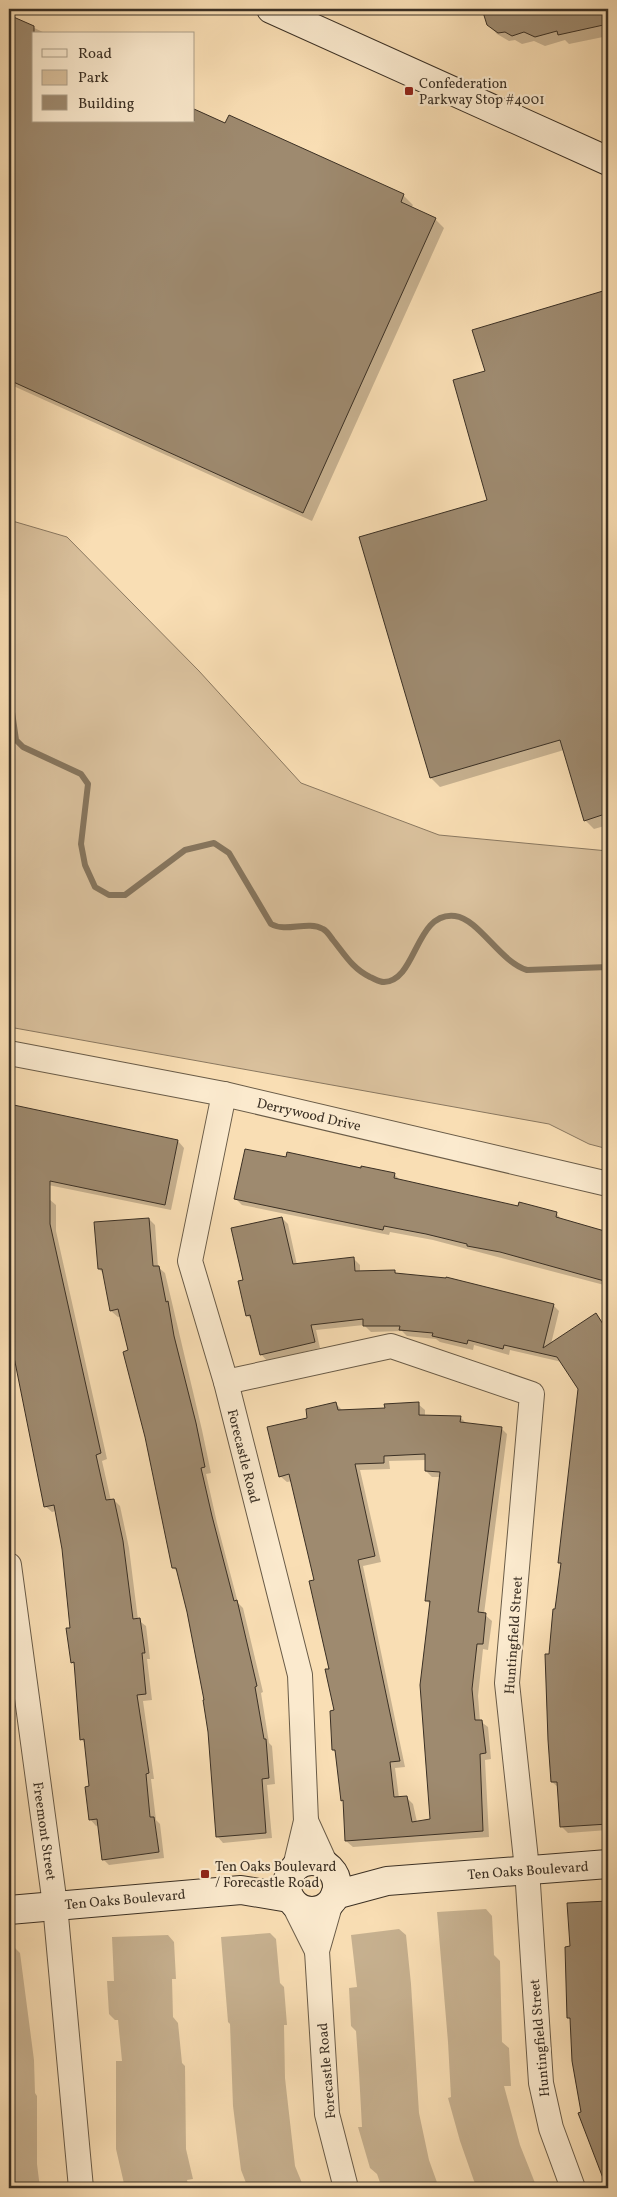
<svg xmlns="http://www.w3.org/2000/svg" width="617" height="2197" font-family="Vollkorn,serif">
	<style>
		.green { fill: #d9c09c; stroke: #8a7860 }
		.shadow { fill: #0003; fill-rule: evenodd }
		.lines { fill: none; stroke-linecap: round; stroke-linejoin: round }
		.stream { stroke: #86755d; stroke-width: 6 }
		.building { fill: #9e8a6f; stroke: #3b3024; fill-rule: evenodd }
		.street-casing { stroke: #6a5c48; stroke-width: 26 }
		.secondary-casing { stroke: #3b3024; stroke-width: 30 }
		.street { stroke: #fbeace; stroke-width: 24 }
		.secondary { stroke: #fbeace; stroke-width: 28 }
		.poi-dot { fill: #8f2418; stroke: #fbeace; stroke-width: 2 }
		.labels { text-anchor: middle; stroke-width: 4.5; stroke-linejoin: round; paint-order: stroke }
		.poi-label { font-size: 14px; fill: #3b3024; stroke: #fbeace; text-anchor: start }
		.street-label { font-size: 14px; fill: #3b3024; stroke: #fbeace }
	</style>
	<rect width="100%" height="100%" fill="#f9deb4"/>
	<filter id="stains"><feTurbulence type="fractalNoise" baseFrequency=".004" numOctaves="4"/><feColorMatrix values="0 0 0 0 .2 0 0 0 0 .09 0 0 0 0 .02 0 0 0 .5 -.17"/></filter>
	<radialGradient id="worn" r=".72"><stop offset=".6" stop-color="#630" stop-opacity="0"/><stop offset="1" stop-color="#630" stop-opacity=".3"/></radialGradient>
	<polygon class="green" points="9,520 67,537 199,671 301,783 439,835 608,851 608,1149 589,1144 549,1124 9,1027"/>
	<g class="shadow">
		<polygon points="474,9 608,9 608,36 569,44 565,40 545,46 534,41 522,44 515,40 509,41 497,34 488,24 484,12 479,13"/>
		<polygon points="9,16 47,34 34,34 34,121 194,121 194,110 403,195 413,205 411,208 435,219 444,228 312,521 9,384"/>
		<polygon points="603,293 608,298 608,825 594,829 585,820 564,750 440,787 431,778 361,538 489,500 486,372"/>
		<polygon points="9,1105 178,1141 184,1148 171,1210 9,1177"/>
		<polygon points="288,1153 394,1174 401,1181 430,1186 467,1197 519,1208 556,1213 562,1220 608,1232 608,1286 433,1240 390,1232 389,1235 242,1205 236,1199 287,1158"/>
		<polygon points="9,1199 49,1199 56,1205 56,1231 107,1459 102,1461 111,1501 114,1500 120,1506 129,1548 138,1620 146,1626 150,1659 147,1659 152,1700 143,1701 154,1779 151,1779 156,1820 160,1824 164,1858 109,1865 103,1859 99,1825 96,1826 90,1819 91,1787 86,1744 81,1739 75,1665 72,1662 71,1629 63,1549 56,1511 52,1512 45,1506 13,1347 9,1342"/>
		<polygon points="282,1218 288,1224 297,1265 354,1259 360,1265 360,1272 395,1272 398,1275 553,1305 559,1311 551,1344 596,1314 608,1329 608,1401 592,1412 608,1414 608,1830 568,1833 562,1827 559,1788 552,1782 546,1695 547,1655 550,1655 562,1565 559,1562 579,1389 562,1362 510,1350 509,1355 474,1345 473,1350 440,1342 436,1339 407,1336 402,1331 371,1332 364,1325 316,1330 320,1348 267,1361 261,1354 253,1321 247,1315 244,1281"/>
		<polygon points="149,1219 155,1225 158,1267 165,1273 202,1430 211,1473 206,1474 217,1523 238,1603 243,1608 263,1692 261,1693 269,1743 272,1746 275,1784 267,1785 272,1838 223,1843 217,1836 206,1701 188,1612 178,1572 173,1568 121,1316 118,1317 111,1311 104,1274 99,1269"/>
		<path d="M336,1404L342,1410L386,1409L418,1404L425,1410V1416L460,1417L466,1423L501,1428L507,1434L484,1614L492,1621L488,1650L483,1649L478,1696L480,1721L488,1727L491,1759L485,1760L489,1837L353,1847L346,1841L344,1802L337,1754L333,1750L335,1712L315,1581L292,1481L287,1482L280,1476L309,1419ZM426,1460V1471L432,1477H440L427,1601L431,1605L432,1820L417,1822L413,1804L406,1797L399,1798L395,1768L405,1767L363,1566L381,1562L360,1470L390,1469L389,1461Z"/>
		<polygon points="9,1856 12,1876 9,1876"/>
		<polygon points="608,1902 608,2188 607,2188 580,2113 583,2112 571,2020 569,2018 571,1947 568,1905"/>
		<polygon points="486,1909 492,1916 494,1955 500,1961 502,2042 509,2048 511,2086 504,2086 520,2145 537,2188 479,2188 474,2181 460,2141 448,2098 451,2097 448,2042 437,1912"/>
		<polygon points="399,1929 406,1935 411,1984 419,2113 429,2160 439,2188 382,2188 377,2174 370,2168 358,2127 362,2127 359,2073 356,2031 351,2026 349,1988 357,1987 351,1935"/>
		<polygon points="270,1933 276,1939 280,1983 284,1987 287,2025 284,2025 285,2078 295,2166 304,2188 248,2188 241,2170 233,2106 230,2024 228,2022 221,1937"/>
		<polygon points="168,1935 174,1942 176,1979 172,1979 173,2017 178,2023 182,2063 185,2066 186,2149 193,2179 187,2180 189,2188 125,2188 116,2149 116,2061 122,2061 118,2020 115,2020 109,2014 107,1981 114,1981 112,1937"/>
		<polygon points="9,1947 14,1947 20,1953 34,2060 35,2093 37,2096 37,2164 40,2188 9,2188"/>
	</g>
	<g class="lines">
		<path class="stream" d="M9,691L16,740L23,747L81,774L88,784L81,844L85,865L95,887L109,895H125L185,850L214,843L229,853L271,924C287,933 307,920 323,929C327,931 330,936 333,940C345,955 353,969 370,977C375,979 379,982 384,982C417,981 415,911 455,916C479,919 500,962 527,970L608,967"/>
	</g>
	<g class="building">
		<polygon points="482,9 608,9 608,24 558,35 557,31 535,37 524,32 512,36 505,32 498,33 487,25"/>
		<polygon points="9,15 34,26 34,121 194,121 194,109 225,123 229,115 404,194 401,202 436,218 303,513 9,380"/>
		<polygon points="603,291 608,308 608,813 584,821 560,740 430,778 359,537 487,500 453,380 485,371 472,330"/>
		<polygon points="9,1104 178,1140 165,1205 50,1181 50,1224 101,1453 96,1455 106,1500 114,1499 123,1541 133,1619 140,1618 145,1653 142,1653 146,1694 137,1695 149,1773 146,1774 150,1817 154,1817 159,1852 102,1860 97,1819 89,1820 85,1787 89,1786 84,1739 80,1740 74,1662 71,1663 66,1628 70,1628 62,1549 54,1505 44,1507 11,1342 9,1343"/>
		<polygon points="245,1149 286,1157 287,1152 361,1168 361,1166 395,1173 394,1178 518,1206 519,1202 557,1212 556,1217 608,1232 608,1282 500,1252 467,1246 467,1244 426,1234 384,1226 383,1230 234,1199"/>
		<polygon points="282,1217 293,1264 354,1257 355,1271 395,1270 395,1273 446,1278 446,1277 554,1304 543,1348 596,1313 608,1332 608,1694 606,1694 608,1824 560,1827 557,1782 551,1782 548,1740 545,1654 549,1654 553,1609 555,1609 561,1563 558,1563 578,1389 557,1357 504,1345 503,1349 468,1340 467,1344 432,1336 433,1333 399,1330 400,1326 363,1326 363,1319 311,1325 315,1342 260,1355 250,1315 246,1316 238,1281 243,1280 231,1228"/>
		<polygon points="149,1218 153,1266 159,1266 166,1302 168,1301 174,1336 196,1423 205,1467 201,1468 212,1516 234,1601 237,1600 257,1686 255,1687 264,1739 266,1739 269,1778 262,1779 266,1833 216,1837 208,1732 203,1700 204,1700 187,1612 176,1568 172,1568 145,1437 123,1352 128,1350 118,1309 110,1311 102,1269 98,1269 94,1222"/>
		<path d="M336,1402L338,1410L385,1408L384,1404L419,1402V1415L461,1416L460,1422L502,1427L478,1612L486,1613L483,1644H477L472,1689L475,1720H482L486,1753L480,1754L483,1831L345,1841L343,1800L341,1801L335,1750H332L330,1711L334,1710L325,1669H329L309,1581L314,1580L289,1474L279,1477L267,1427L307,1418L306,1409ZM425,1454V1471L440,1472L425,1601H430L420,1685L430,1819L412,1822L407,1796L394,1797L390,1762L400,1761L358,1560L375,1556L355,1464L384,1463V1456Z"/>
		<polygon points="608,1901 608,2186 606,2186 578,2113 581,2112 572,2061 570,2018 567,2018 565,1947 570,1946 567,1903"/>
	</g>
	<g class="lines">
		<defs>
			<g id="street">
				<polyline points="9,1053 224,1094 608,1184"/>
				<polyline points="224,1094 190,1261 226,1382 300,1675 306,1821 295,1867"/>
				<polyline points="226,1382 391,1346 532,1394 507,1683 527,1869 541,2083 551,2128 573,2188"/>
				<polyline points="9,1565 55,1905 81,2188"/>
				<polyline points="306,1821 326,1865"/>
				<polyline points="331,1902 317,1951 327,2114 346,2188"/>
				<polyline points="294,1905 317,1951"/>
			</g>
			<g id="secondary">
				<polyline points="271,9 608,161"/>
				<circle cx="312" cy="1886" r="25"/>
				<polyline points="335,1895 387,1881 608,1864"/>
				<polyline points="9,1910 241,1890 289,1898"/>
			</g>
		</defs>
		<use href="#street" class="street-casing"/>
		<use href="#secondary" class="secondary-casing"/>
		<use href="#street" class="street"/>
		<use href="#secondary" class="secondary"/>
	</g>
	<g class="poi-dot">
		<rect x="404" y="86" width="10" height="10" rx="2.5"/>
		<rect x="200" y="1869" width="10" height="10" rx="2.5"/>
	</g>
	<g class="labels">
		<g class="poi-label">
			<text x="419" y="88">Confederation<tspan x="419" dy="16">Parkway Stop #4001</tspan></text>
			<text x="215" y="1871">Ten Oaks Boulevard<tspan x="215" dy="16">/ Forecastle Road</tspan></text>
		</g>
		<g class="street-label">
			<text transform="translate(309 1114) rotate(13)" y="5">Derrywood Drive</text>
			<text transform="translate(244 1456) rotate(76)" y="5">Forecastle Road</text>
			<text transform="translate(513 1635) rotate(-86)" y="5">Huntingfield Street</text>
			<text transform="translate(45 1831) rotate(82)" y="5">Freemont Street</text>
			<text transform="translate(528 1870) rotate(-4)" y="5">Ten Oaks Boulevard</text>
			<text transform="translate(125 1899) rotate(-5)" y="5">Ten Oaks Boulevard</text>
			<text transform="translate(539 2038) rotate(-95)" y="5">Huntingfield Street</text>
			<text transform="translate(326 2071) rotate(-95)" y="5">Forecastle Road</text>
		</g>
	</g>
	<rect width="617" height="2197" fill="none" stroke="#f9deb4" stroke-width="30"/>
	<rect x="10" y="10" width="597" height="2177" fill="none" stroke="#3b3024" stroke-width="2.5"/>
	<rect x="15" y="15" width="587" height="2167" fill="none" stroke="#3b3024"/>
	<rect x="32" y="32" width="162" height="90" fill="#fbeace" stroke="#aea08a"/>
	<rect x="42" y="49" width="25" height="8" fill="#fbeace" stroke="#aea08a"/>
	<text x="78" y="58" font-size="15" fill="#3b3024">Road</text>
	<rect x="42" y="70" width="25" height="15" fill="#d9c09c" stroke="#aea08a"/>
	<text x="78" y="82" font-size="15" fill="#3b3024">Park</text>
	<rect x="42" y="95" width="25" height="15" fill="#9e8a6f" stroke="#aea08a"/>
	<text x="78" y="108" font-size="15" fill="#3b3024">Building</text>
	<rect width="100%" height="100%" filter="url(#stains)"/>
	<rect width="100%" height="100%" fill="url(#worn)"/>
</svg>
